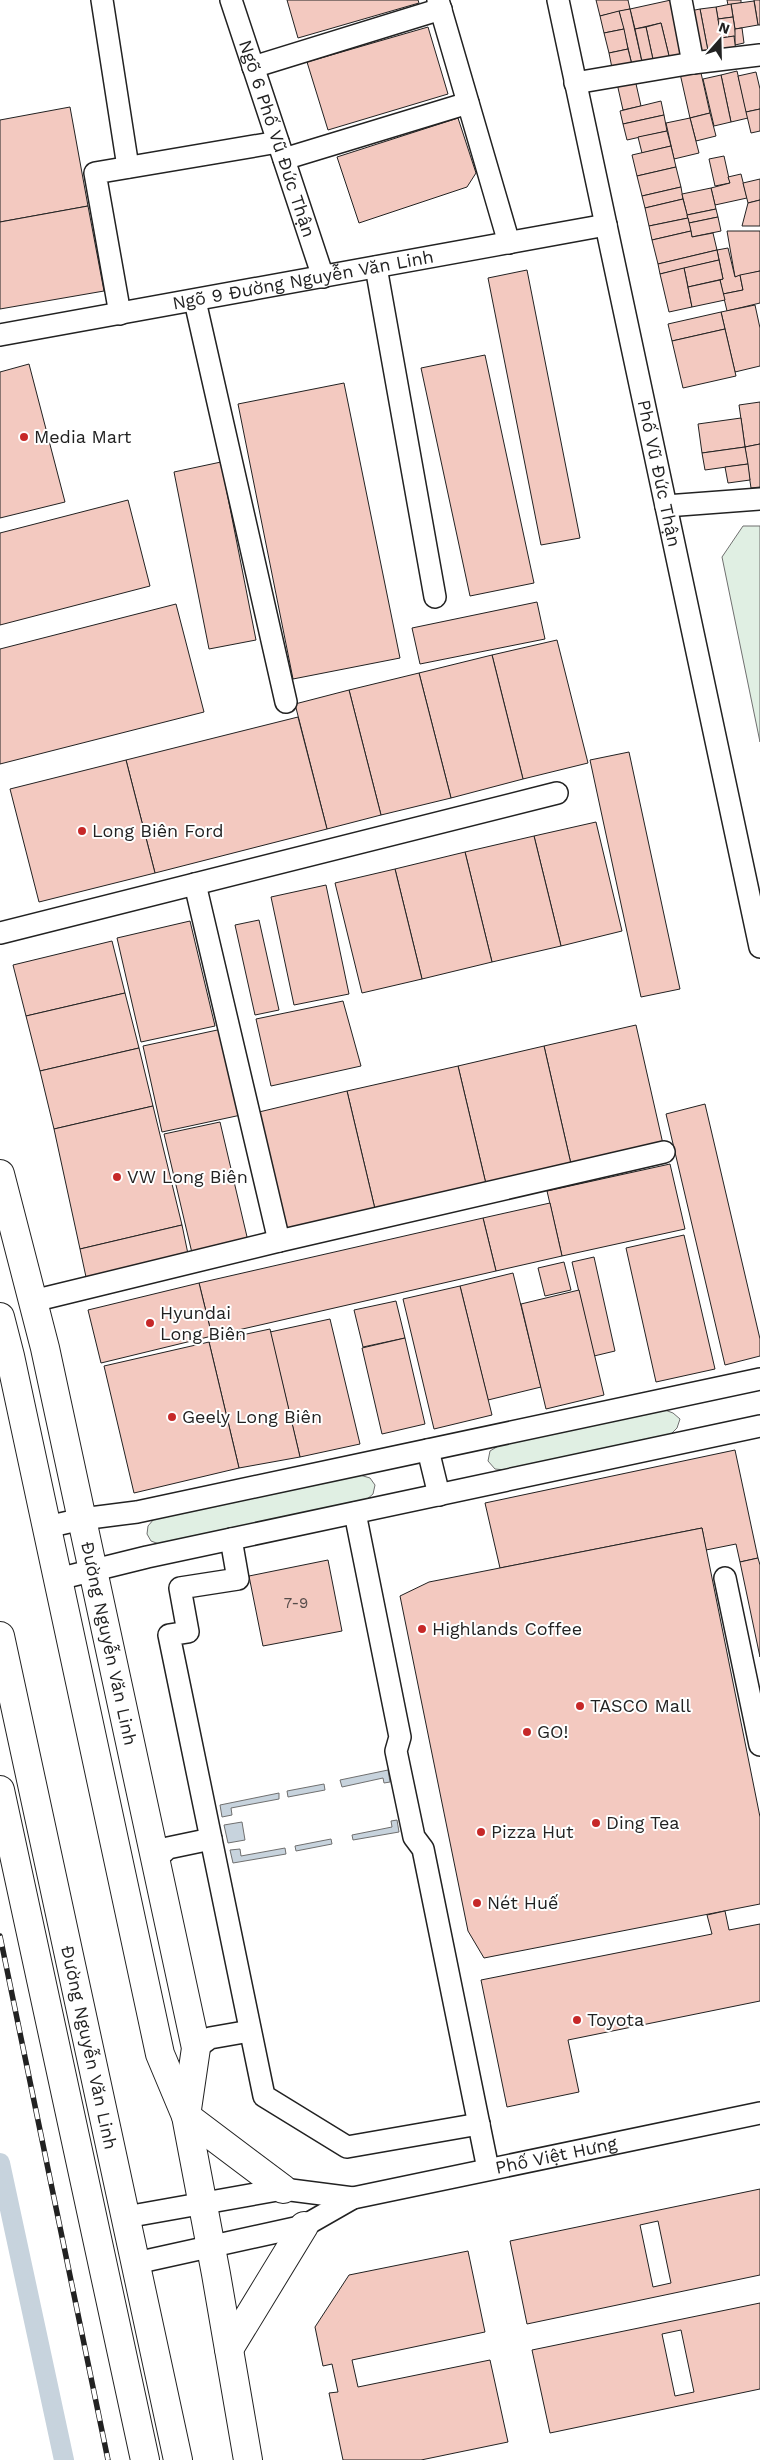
<svg xmlns="http://www.w3.org/2000/svg" width="760" height="2460" font-family="'Work Sans',sans-serif">
	<style>
		.green { fill: #e0efe3; stroke: #6f6f6f }
		.water { fill: #c7d3dd; stroke: #6f6f6f }
		.lines { fill: none; stroke-linecap: round; stroke-linejoin: round }
		.canal { stroke: #c7d3dd; stroke-width: 20 }
		.building { fill: #f3c9c0; stroke: #222; fill-rule: evenodd }
		.minor-casing { stroke: #222; stroke-width: 24 }
		.highway-casing { stroke: #222; stroke-width: 30 }
		.minor { stroke: #fff; stroke-width: 21 }
		.highway { stroke: #fff; stroke-width: 28 }
		.rail-casing { stroke: #222; stroke-width: 5.5 }
		.rail { stroke: #fff; stroke-width: 4; stroke-dasharray: 11; stroke-linecap: butt }
		.poi-dot { fill: #c62828; stroke: #fff; stroke-width: 2 }
		.labels { text-anchor: middle; stroke-width: 4; stroke-linejoin: round; paint-order: stroke }
		.number-label { font-size: 15px; fill: #564c4a }
		.street-label { font-size: 18px; fill: #222; stroke: #fff }
		.poi-label { font-size: 18px; fill: #222; stroke: #fff; text-anchor: start }
	</style>
	<rect width="100%" height="100%" fill="#fff"/>
	<g class="green">
		<polygon points="743,526 760,526 760,742 722,557"/>
		<polygon points="665,1410 673,1413 680,1419 677,1428 670,1435 505,1470 495,1469 488,1461 490,1451 500,1445"/>
		<polygon points="360,1475 370,1478 375,1485 373,1494 366,1500 159,1544 151,1541 147,1534 148,1526 154,1519"/>
	</g>
	<g class="water">
		<polygon points="388,1770 390,1782 384,1783 383,1778 342,1787 340,1780"/>
		<polygon points="324,1784 325,1790 288,1797 287,1791"/>
		<polygon points="279,1793 279,1799 231,1808 232,1815 222,1817 220,1805"/>
		<polygon points="397,1820 399,1832 353,1840 352,1835 392,1827 391,1821"/>
		<polygon points="242,1822 245,1840 228,1843 224,1825"/>
		<polygon points="331,1839 332,1844 296,1851 295,1846"/>
		<polygon points="285,1848 286,1854 233,1863 230,1850 240,1849 241,1856"/>
	</g>
	<g class="lines">
		<polyline class="canal" points="0,2163 64,2460"/>
	</g>
	<g class="building">
		<polygon points="287,0 418,0 419,3 298,38"/>
		<polygon points="596,0 628,0 630,9 600,16"/>
		<polygon points="671,0 677,0 690,56 670,60 661,23 635,29 630,9"/>
		<polygon points="727,0 741,0 741,3 728,5"/>
		<polygon points="760,0 760,25 758,25 754,0"/>
		<polygon points="754,1 758,25 735,29 731,4"/>
		<polygon points="731,4 733,17 718,19 716,7"/>
		<polygon points="716,7 723,48 708,51 700,9"/>
		<polygon points="630,9 643,66 633,69 619,11"/>
		<polygon points="700,9 708,51 692,53 685,12"/>
		<polygon points="619,11 624,29 604,33 600,16"/>
		<polygon points="733,17 736,36 721,38 718,19"/>
		<polygon points="661,23 670,60 654,64 646,27"/>
		<polygon points="428,27 448,94 328,130 307,62"/>
		<polygon points="646,27 654,64 643,66 635,29"/>
		<polygon points="742,28 744,43 735,45 735,29"/>
		<polygon points="624,29 628,49 609,53 604,33"/>
		<polygon points="734,36 736,52 724,54 721,38"/>
		<polygon points="628,49 633,69 613,73 609,53"/>
		<polygon points="699,64 710,113 690,118 679,69"/>
		<polygon points="737,71 748,118 731,122 721,75"/>
		<polygon points="756,72 760,89 760,109 746,112 738,76"/>
		<polygon points="634,75 641,106 623,110 616,79"/>
		<polygon points="721,75 731,122 714,126 703,79"/>
		<polygon points="661,101 664,115 623,124 620,111"/>
		<polygon points="70,107 88,206 0,222 0,120"/>
		<polygon points="760,109 760,131 751,133 746,112"/>
		<polygon points="710,113 716,136 696,141 690,118"/>
		<polygon points="664,115 667,131 627,140 623,124"/>
		<polygon points="458,118 476,173 467,187 359,223 337,157"/>
		<polygon points="690,118 699,153 674,159 666,123"/>
		<polygon points="667,131 671,146 642,153 638,137"/>
		<polygon points="671,146 676,167 637,176 632,155"/>
		<polygon points="724,156 730,183 715,186 709,159"/>
		<polygon points="676,167 681,187 642,196 637,176"/>
		<polygon points="741,174 747,198 715,205 711,188 730,183 728,177"/>
		<polygon points="760,179 760,200 748,203 743,183"/>
		<polygon points="681,187 683,199 645,208 642,196"/>
		<polygon points="711,188 716,209 687,215 682,194"/>
		<polygon points="683,199 688,218 649,226 645,208"/>
		<polygon points="760,200 760,226 742,226 748,203"/>
		<polygon points="88,206 104,291 0,309 0,222"/>
		<polygon points="716,209 718,217 689,223 687,215"/>
		<polygon points="718,217 721,231 692,237 689,223"/>
		<polygon points="688,218 691,231 652,240 649,226"/>
		<polygon points="691,231 692,237 713,233 717,250 658,264 652,240"/>
		<polygon points="727,231 760,231 760,271 735,277"/>
		<polygon points="728,248 735,277 740,275 743,290 723,294 720,280 723,279 717,250"/>
		<polygon points="717,250 719,260 660,274 658,264"/>
		<polygon points="719,260 723,279 688,287 684,268"/>
		<polygon points="684,268 692,307 669,312 660,274"/>
		<polygon points="527,270 580,538 541,545 488,278"/>
		<polygon points="760,271 760,303 727,311 723,294 743,290 740,275"/>
		<polygon points="720,280 725,300 692,307 688,287"/>
		<polygon points="755,305 760,328 760,366 735,372 721,312"/>
		<polygon points="721,312 725,329 672,341 668,324"/>
		<polygon points="725,329 736,376 683,388 672,341"/>
		<polygon points="485,355 534,583 470,596 421,368"/>
		<polygon points="29,364 65,502 0,518 0,372"/>
		<polygon points="344,383 400,658 293,679 238,404"/>
		<polygon points="760,402 760,444 745,447 739,405"/>
		<polygon points="741,418 745,447 702,453 698,424"/>
		<polygon points="760,444 760,487 751,488 745,447"/>
		<polygon points="745,447 748,464 705,470 702,453"/>
		<polygon points="221,462 256,640 209,649 174,472"/>
		<polygon points="748,464 750,480 728,483 725,467"/>
		<polygon points="128,500 150,586 0,625 0,533"/>
		<polygon points="537,602 545,639 420,664 412,628"/>
		<polygon points="176,604 204,712 0,764 0,649"/>
		<polygon points="557,640 588,763 523,779 492,655"/>
		<polygon points="492,655 523,779 451,798 419,673"/>
		<polygon points="419,673 451,798 381,815 349,690"/>
		<polygon points="349,690 381,815 327,829 295,704"/>
		<polygon points="298,717 327,829 155,873 126,760"/>
		<polygon points="629,752 680,989 641,997 590,760"/>
		<polygon points="126,760 155,873 39,902 10,789"/>
		<polygon points="596,822 622,931 561,946 534,836"/>
		<polygon points="534,836 561,946 492,962 465,852"/>
		<polygon points="465,852 492,962 422,979 395,869"/>
		<polygon points="395,869 422,979 362,993 335,883"/>
		<polygon points="326,885 349,994 294,1005 271,897"/>
		<polygon points="259,920 279,1010 255,1015 235,925"/>
		<polygon points="190,921 215,1026 141,1042 117,938"/>
		<polygon points="112,941 125,993 26,1016 13,965"/>
		<polygon points="125,993 139,1048 40,1071 26,1016"/>
		<polygon points="343,1001 361,1066 271,1086 256,1019"/>
		<polygon points="636,1025 663,1144 571,1164 544,1046"/>
		<polygon points="222,1029 241,1115 162,1132 143,1046"/>
		<polygon points="544,1046 571,1164 486,1184 458,1066"/>
		<polygon points="139,1048 153,1106 54,1129 40,1071"/>
		<polygon points="458,1066 486,1184 375,1209 347,1091"/>
		<polygon points="347,1091 375,1209 287,1230 259,1112"/>
		<polygon points="705,1104 760,1339 760,1356 725,1365 666,1114"/>
		<polygon points="153,1106 182,1225 80,1249 54,1129"/>
		<polygon points="220,1122 248,1241 192,1253 164,1134"/>
		<polygon points="670,1164 685,1229 562,1256 547,1191"/>
		<polygon points="550,1203 562,1256 496,1271 483,1218"/>
		<polygon points="483,1218 496,1271 212,1336 199,1283"/>
		<polygon points="182,1225 188,1254 86,1277 80,1249"/>
		<polygon points="684,1235 715,1369 656,1382 626,1248"/>
		<polygon points="594,1257 615,1351 594,1356 572,1262"/>
		<polygon points="564,1262 571,1290 545,1296 538,1268"/>
		<polygon points="513,1273 541,1387 488,1400 460,1286"/>
		<polygon points="199,1283 212,1336 101,1363 88,1310"/>
		<polygon points="460,1286 492,1415 434,1429 403,1299"/>
		<polygon points="579,1290 604,1395 546,1409 521,1304"/>
		<polygon points="396,1301 405,1338 363,1347 354,1310"/>
		<polygon points="330,1319 360,1444 300,1457 270,1332"/>
		<polygon points="270,1329 300,1457 239,1468 209,1342"/>
		<polygon points="405,1338 425,1424 382,1434 362,1348"/>
		<polygon points="209,1342 239,1468 134,1493 104,1366"/>
		<polygon points="735,1450 758,1558 740,1562 736,1544 706,1550 702,1528 500,1568 485,1503"/>
		<polygon points="702,1528 760,1817 760,1904 484,1958 468,1931 400,1596 429,1582"/>
		<polygon points="758,1558 760,1565 760,1657 740,1562"/>
		<polygon points="328,1560 342,1631 263,1646 249,1576"/>
		<polygon points="725,1911 729,1930 760,1924 760,2001 568,2040 579,2092 507,2107 481,1980 712,1934 707,1915"/>
		<path d="M760,2189V2275L527,2324L510,2241ZM658,2221L671,2283L653,2287L640,2225Z"/>
		<polygon points="468,2251 485,2332 352,2360 358,2387 490,2360 508,2442 421,2460 343,2460 329,2393 338,2392 332,2364 323,2366 315,2327 349,2275"/>
		<path d="M760,2303V2389L550,2433L532,2350ZM681,2330L694,2392L675,2396L662,2334Z"/>
	</g>
	<g class="lines">
		<defs>
			<g id="minor">
				<polyline points="102,0 128,167"/>
				<path id="s1" d="M231,0L323,277"/>
				<polyline points="438,0 509,243"/>
				<path id="s2" d="M558,0L760,947"/>
				<polyline points="681,0 693,63"/>
				<polyline points="253,67 441,9"/>
				<polyline points="575,83 693,63 760,55"/>
				<polyline points="284,159 468,103"/>
				<polyline points="376,267 435,597"/>
				<polyline points="195,301 286,702"/>
				<polyline points="120,314 95,173 278,142"/>
				<path id="s3" d="M0,335L606,225"/>
				<polyline points="666,506 760,499"/>
				<polyline points="195,884 279,1241"/>
				<polyline points="0,933 557,793"/>
				<polyline points="33,1301 279,1241 664,1152"/>
				<polyline points="428,1450 439,1495"/>
				<polyline points="355,1513 400,1737 396,1751 414,1837 423,1849 488,2169"/>
				<polyline points="47,1527 82,1519 137,1512 760,1379"/>
				<polyline points="231,1539 238,1579 180,1588 188,1632 169,1635 264,2096 347,2147 479,2124"/>
				<polyline points="725,1578 760,1745"/>
				<polyline points="58,1579 147,1557 760,1426"/>
				<polyline points="156,1859 168,1848 211,1839"/>
				<polyline points="196,2048 210,2038 250,2031"/>
				<polyline points="126,2217 283,2189 353,2198"/>
				<path id="s4" d="M136,2263L304,2226L353,2198L760,2113"/>
			</g>
			<g id="highway">
				<path id="s5" d="M0,1174L45,1348L196,2048L186,2116L216,2274L248,2460"/>
				<polyline points="0,1317 10,1356 160,2054 186,2116 283,2189"/>
				<path id="s6" d="M0,1636L178,2460"/>
				<polyline points="0,1790 145,2460"/>
				<polyline points="229,2349 304,2226"/>
			</g>
		</defs>
		<use href="#minor" class="minor-casing"/>
		<use href="#highway" class="highway-casing"/>
		<use href="#minor" class="minor"/>
		<use href="#highway" class="highway"/>
		<defs>
			<polyline id="rail" points="0,1936 108,2460"/>
		</defs>
		<use href="#rail" class="rail-casing"/>
		<use href="#rail" class="rail"/>
	</g>
	<g class="poi-dot">
		<circle cx="24" cy="437" r="5"/>
		<circle cx="82" cy="831" r="5"/>
		<circle cx="117" cy="1177" r="5"/>
		<circle cx="150" cy="1323" r="5"/>
		<circle cx="172" cy="1417" r="5"/>
		<circle cx="422" cy="1629" r="5"/>
		<circle cx="580" cy="1706" r="5"/>
		<circle cx="527" cy="1732" r="5"/>
		<circle cx="596" cy="1823" r="5"/>
		<circle cx="481" cy="1832" r="5"/>
		<circle cx="477" cy="1903" r="5"/>
		<circle cx="577" cy="2020" r="5"/>
	</g>
	<g class="labels">
		<g class="number-label">
			<text x="296" y="1608">7-9</text>
		</g>
		<g class="street-label">
			<text dy="6" stroke="none"><textPath href="#s1" startOffset="146">Ngõ 6 Phố Vũ Đức Thận</textPath></text>
			<text dy="6" stroke="none"><textPath href="#s3" startOffset="308">Ngõ 9 Đường Nguyễn Văn Linh</textPath></text>
			<text dy="6" stroke="none"><textPath href="#s2" startOffset="484">Phố Vũ Đức Thận</textPath></text>
			<text dy="6" stroke="none"><textPath href="#s5" startOffset="482">Đường Nguyễn Văn Linh</textPath></text>
			<text dy="6" stroke="none"><textPath href="#s6" startOffset="421">Đường Nguyễn Văn Linh</textPath></text>
			<text dy="6" stroke="none"><textPath href="#s4" startOffset="436">Phố Việt Hưng</textPath></text>
		</g>
		<g class="poi-label">
			<text x="34" y="443">Media Mart</text>
			<text x="92" y="837">Long Biên Ford</text>
			<text x="127" y="1183">VW Long Biên</text>
			<text x="160" y="1319">Hyundai<tspan x="160" dy="21">Long Biên</tspan></text>
			<text x="182" y="1423">Geely Long Biên</text>
			<text x="432" y="1635">Highlands Coffee</text>
			<text x="590" y="1712">TASCO Mall</text>
			<text x="537" y="1738">GO!</text>
			<text x="606" y="1829">Ding Tea</text>
			<text x="491" y="1838">Pizza Hut</text>
			<text x="487" y="1909">Nét Huế</text>
			<text x="587" y="2026">Toyota</text>
		</g>
	</g>
	<g transform="translate(720 40) rotate(20)" stroke="#ffffff" stroke-width="4" paint-order="stroke">
	<path d="M0-4L9 19L0 12L-9 19Z" fill="#222222"/>
	<text y="-8" font-size="14" font-weight="bold" text-anchor="middle" fill="#222222">N</text>
	</g>
</svg>
